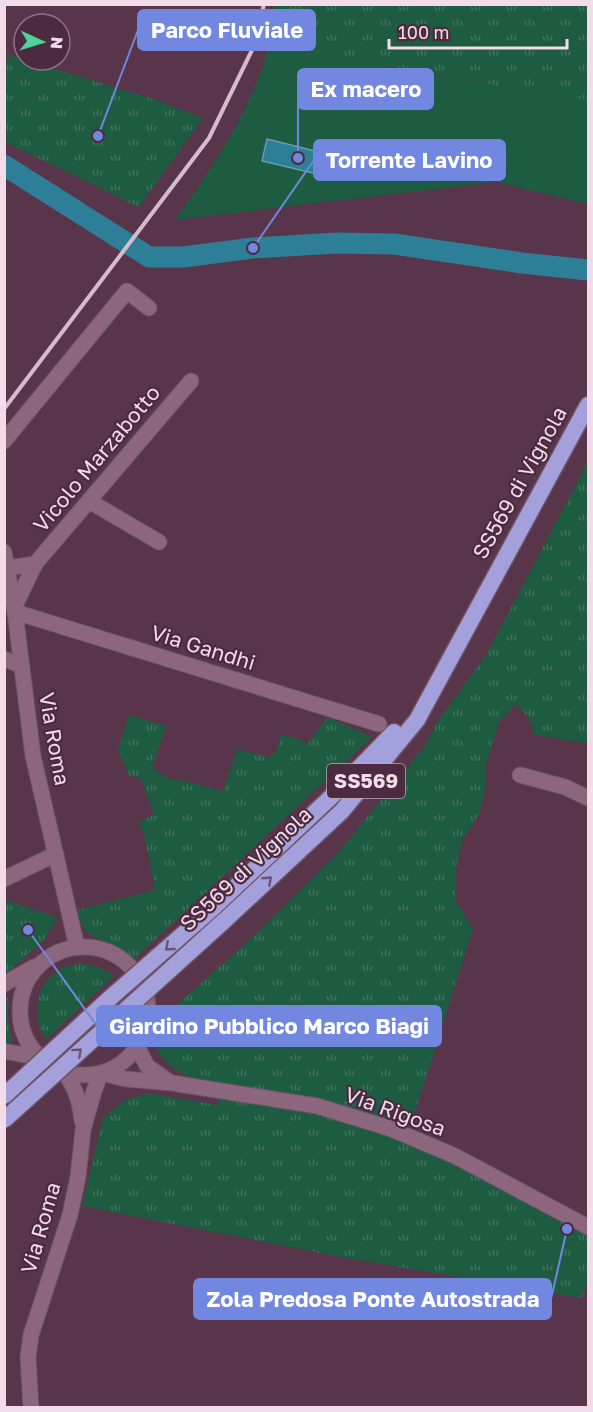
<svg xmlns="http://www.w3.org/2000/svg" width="593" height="1412" font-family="'Golos Text',sans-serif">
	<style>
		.grass { fill: url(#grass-tufts) }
		.garden { fill: #1e5c41 }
		.water { fill: #2d7f97; stroke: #689bb0; stroke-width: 1.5 }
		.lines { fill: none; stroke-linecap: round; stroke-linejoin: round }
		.river { stroke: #2d7f97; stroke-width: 21 }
		.minor-casing { stroke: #6f5265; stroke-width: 17 }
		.tertiary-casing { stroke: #6f5265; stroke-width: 17 }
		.secondary-casing { stroke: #6f5265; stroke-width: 17 }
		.trunk-casing { stroke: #6f5265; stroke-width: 19 }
		.minor { stroke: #8c667d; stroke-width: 15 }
		.tertiary { stroke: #8c667d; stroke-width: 15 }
		.secondary { stroke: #8c667d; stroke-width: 15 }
		.trunk { stroke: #a4a0dc; stroke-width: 16 }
		.rail { stroke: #d4bccb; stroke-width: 4 }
		.trunk-bridge-casing { stroke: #6f5265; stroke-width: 19; stroke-linecap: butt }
		.trunk-bridge { stroke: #a4a0dc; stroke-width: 16 }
		.oneway { stroke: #6b5477 }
		.labels { text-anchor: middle; stroke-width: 4.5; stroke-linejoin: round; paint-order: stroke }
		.shield { fill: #4c2b41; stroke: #c0a7b7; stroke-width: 1.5 }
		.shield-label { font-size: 20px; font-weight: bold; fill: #f2dce9 }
		.street-label { font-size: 21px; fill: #f2dce9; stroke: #4c2b41 }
		.leader { fill: none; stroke: #7287df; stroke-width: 2 }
		.callout-dot { fill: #7287df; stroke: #4c2b41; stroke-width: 2 }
		.callout { fill: #7287df; stroke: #7287df; stroke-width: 2 }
		.callout-label { font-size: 22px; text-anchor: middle; font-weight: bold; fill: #fff }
	</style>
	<defs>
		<pattern id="grass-tufts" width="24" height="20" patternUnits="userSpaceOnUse" patternTransform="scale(1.5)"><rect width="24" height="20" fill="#1e5c41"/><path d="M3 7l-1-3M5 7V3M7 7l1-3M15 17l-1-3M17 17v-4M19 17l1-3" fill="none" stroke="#3f735c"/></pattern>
	</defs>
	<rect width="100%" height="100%" fill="#58354b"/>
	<g class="grass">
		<polygon points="275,5 588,5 588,100 492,85 270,43"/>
		<polygon points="7,54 162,102 203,118 139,207 7,143 4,128"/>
		<path d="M588,462V741L584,743L535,735L528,716L515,704L499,722L485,768L486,787L479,814L462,841L456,868L455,900L473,929L409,1131L588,1225V1278L583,1298L346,1258L82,1206L103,1118L123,1101L148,1093L218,1105L220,1086C190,1077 178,1076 157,1051L163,1027L171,1010L243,946L338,853L424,747L439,719L486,655Z"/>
		<path d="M129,715L166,726L152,767L166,778L185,781L223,791L237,749L270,758L271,753H276L281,734L308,743L328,717L372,737L134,959C129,955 123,951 118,948C97,936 83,939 77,910L155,890L144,833L138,823L154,814L140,777L129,776L118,750Z"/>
		<polygon points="5,900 58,918 43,941 5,974"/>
		<path d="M86,964L98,967L114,976L46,1039C28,1014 38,973 71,965C75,964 81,964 86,964Z"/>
		<polygon points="4,995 8,998 8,1020 12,1041 7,1046 4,1045"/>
	</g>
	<path class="garden" d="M270,43L492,85L588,100V204L496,182L174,220C211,173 255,102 270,43Z"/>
	<polygon class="water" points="267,139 335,156 330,177 262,161"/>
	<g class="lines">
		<polyline class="river" points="4,165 149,257 183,257 253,248 337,243 394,244 522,263 588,270"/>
		<defs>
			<g id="minor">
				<polyline points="4,441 127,291 149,308"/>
				<polyline points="89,501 159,542"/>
				<polyline points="4,552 15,612 33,756 77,947"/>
				<polyline points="35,564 191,381"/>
				<polyline points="8,568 35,564 14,608"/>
				<polyline points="15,612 379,724"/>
				<polyline points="4,659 20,665"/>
				<polyline points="520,775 565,787 588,798"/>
				<polyline points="4,879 56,854"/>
			</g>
			<g id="tertiary">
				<path d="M65,1073C76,1089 80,1102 82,1121"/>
				<polyline points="31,1408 28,1357 31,1335 70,1215 78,1177 83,1130 94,1091 101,1073"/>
			</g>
			<g id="secondary">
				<circle cx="84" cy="1011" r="64"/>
				<polyline points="4,984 34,967"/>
				<polyline points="137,1046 147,1066 168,1081"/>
				<polyline points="4,1051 40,1058"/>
				<polyline points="101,1073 126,1079 172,1083 317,1106 389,1128 455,1156 588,1227"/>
			</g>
			<g id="trunk">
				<polyline points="213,908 330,798 394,732"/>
				<polyline points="225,920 342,811 417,720 588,405"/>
			</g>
		</defs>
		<use href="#minor" class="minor-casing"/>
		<use href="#tertiary" class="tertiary-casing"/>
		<use href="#secondary" class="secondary-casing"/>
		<use href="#trunk" class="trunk-casing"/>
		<use href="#minor" class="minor"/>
		<use href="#tertiary" class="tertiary"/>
		<use href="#secondary" class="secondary"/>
		<use href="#trunk" class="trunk"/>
		<polyline class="rail" points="4,409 209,138 254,46 264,4"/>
		<defs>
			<g id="trunk-bridge">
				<polyline points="4,1096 109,999 213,908"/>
				<polyline points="4,1120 225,920"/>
			</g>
		</defs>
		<use href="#trunk-bridge" class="trunk-bridge-casing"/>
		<use href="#trunk-bridge" class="trunk-bridge"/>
	</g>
	<defs><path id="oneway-chevron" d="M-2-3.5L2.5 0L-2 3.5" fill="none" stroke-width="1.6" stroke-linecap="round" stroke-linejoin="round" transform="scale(1.5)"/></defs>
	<g class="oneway">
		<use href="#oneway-chevron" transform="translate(268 880) rotate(-43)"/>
		<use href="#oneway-chevron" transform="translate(169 947) rotate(139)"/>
		<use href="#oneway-chevron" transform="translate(78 1052) rotate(-42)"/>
	</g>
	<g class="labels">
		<rect class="shield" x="327" y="764" width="78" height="34" rx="4.5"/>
		<g class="shield-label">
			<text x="366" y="788">SS569</text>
		</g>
		<g class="street-label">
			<text transform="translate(97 459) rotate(-50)" y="7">Vicolo Marzabotto</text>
			<text transform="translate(520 483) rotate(-61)" y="7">SS569 di Vignola</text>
			<text transform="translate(203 648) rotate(17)" y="7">Via Gandhi</text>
			<text transform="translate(54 739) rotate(80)" y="7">Via Roma</text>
			<text transform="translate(246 869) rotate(-43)" y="7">SS569 di Vignola</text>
			<text transform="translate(395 1112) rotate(20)" y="7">Via Rigosa</text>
			<text transform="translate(41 1228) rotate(-74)" y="7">Via Roma</text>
		</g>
	</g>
	<path class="leader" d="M98 136L138 30M298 158L298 89M253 248L314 160M28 930L97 1026M567 1229L551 1299"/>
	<g class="callout-dot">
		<circle cx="98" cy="136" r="6"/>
		<circle cx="298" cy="158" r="6"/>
		<circle cx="253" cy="248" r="6"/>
		<circle cx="28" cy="930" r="6"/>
		<circle cx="567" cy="1229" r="6"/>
	</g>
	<g class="callout">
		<rect x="138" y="10" width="177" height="40" rx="6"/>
		<rect x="298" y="69" width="135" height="40" rx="6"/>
		<rect x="314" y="140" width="191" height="40" rx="6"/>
		<rect x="97" y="1006" width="344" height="40" rx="6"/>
		<rect x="194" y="1279" width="357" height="40" rx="6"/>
	</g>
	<g class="callout-label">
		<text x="227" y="38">Parco Fluviale</text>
		<text x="366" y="97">Ex macero</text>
		<text x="409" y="168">Torrente Lavino</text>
		<text x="269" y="1034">Giardino Pubblico Marco Biagi</text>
		<text x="373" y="1307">Zola Predosa Ponte Autostrada</text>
	</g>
	<rect width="593" height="1412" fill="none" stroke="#f2dce9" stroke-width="12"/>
	<g transform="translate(42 42) rotate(94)"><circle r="28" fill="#4c2b41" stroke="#8e7284" stroke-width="1.5"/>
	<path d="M0-4.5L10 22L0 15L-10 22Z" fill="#4ed399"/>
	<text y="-9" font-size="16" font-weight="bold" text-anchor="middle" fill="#f2dce9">N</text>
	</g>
	<path d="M389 39v9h178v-9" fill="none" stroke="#f2dce9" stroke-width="3"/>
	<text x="398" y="39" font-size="18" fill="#f2dce9" stroke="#4c2b41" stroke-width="4.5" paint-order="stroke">100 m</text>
</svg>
